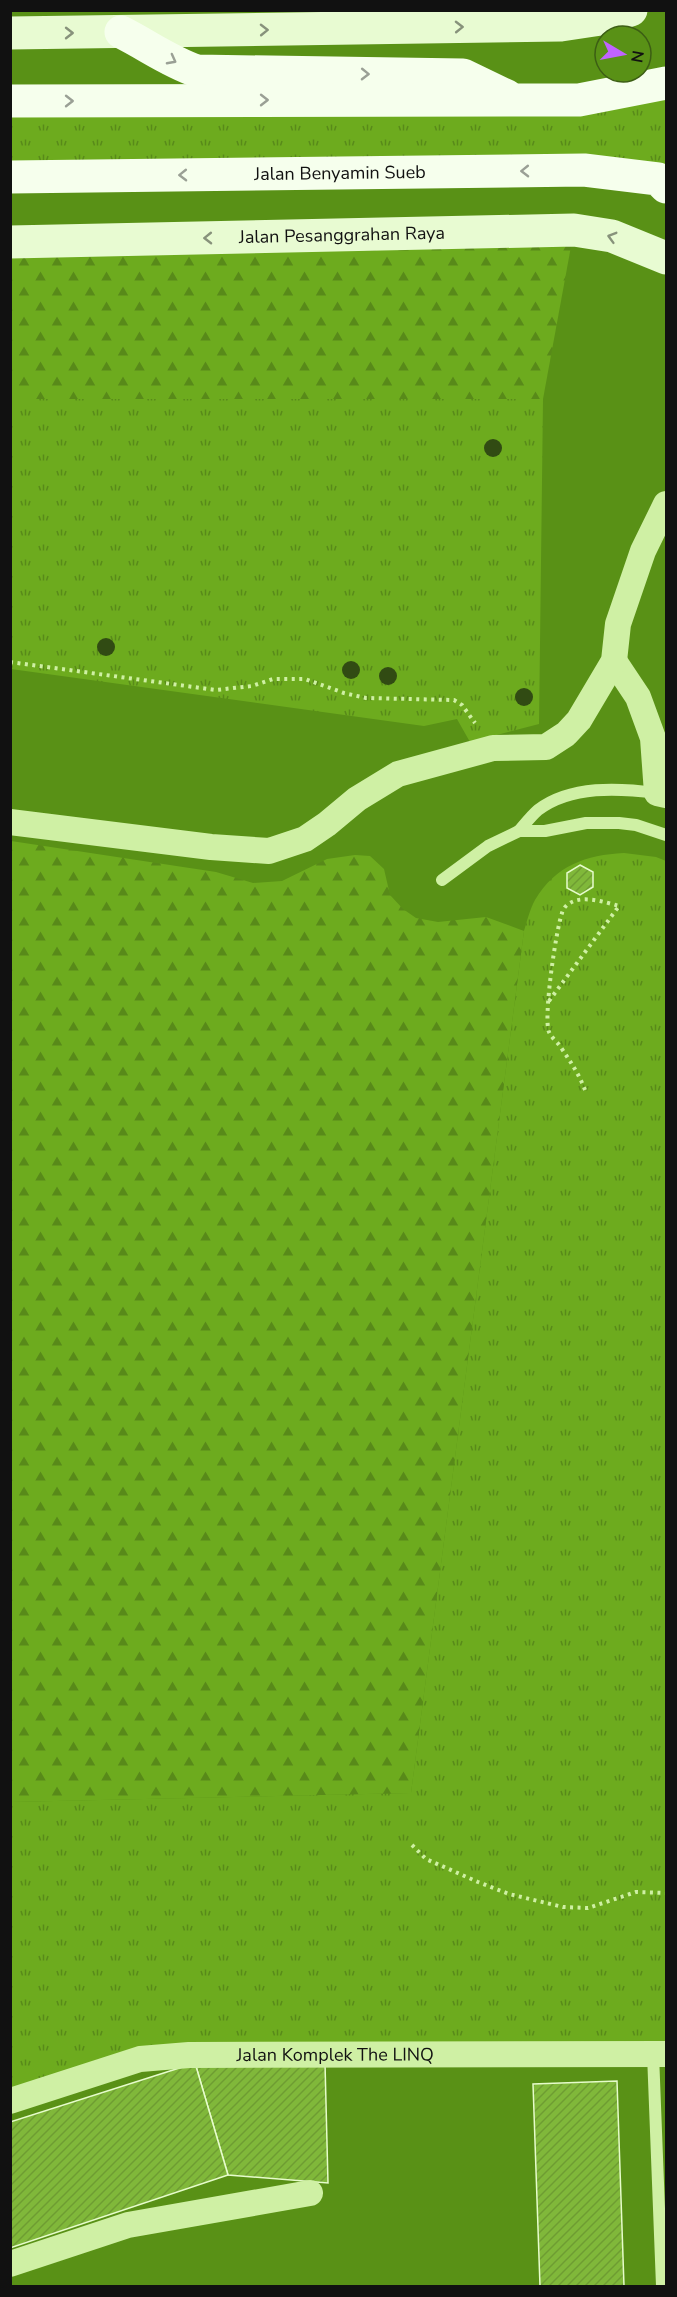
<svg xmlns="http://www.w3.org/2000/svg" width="677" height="2297" font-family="'Nunito Sans',sans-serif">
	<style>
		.grass { fill: url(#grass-tufts) }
		.forest { fill: url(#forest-firs) }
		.building { fill: url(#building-hatch); stroke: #e6fccb; stroke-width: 1.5 }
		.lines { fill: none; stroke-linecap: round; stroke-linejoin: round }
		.path { stroke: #cff0a4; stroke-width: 4; stroke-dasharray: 3 4.5; stroke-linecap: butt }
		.lane { stroke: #cff0a4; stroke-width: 12 }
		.street { stroke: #cff0a4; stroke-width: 26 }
		.secondary { stroke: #e8fbd2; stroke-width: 33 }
		.primary { stroke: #f6ffed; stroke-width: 33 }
		.tree { fill: #314b13 }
		.oneway { stroke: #87927b }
		.oneway2 { stroke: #9aa095 }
		.labels { text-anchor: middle; stroke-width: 6; stroke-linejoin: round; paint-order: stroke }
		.street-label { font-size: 18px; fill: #111; stroke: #599116 }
	</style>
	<defs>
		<pattern id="grass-tufts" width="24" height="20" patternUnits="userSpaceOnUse" patternTransform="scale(1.5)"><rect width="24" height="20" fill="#6dab1e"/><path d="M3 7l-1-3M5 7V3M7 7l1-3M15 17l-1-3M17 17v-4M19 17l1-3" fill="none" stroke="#588a19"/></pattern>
		<pattern id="forest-firs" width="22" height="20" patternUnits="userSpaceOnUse" patternTransform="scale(1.5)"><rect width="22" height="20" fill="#6dab1e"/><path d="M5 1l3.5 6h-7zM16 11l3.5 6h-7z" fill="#588a19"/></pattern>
		<pattern id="building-hatch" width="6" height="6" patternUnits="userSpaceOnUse" patternTransform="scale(1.5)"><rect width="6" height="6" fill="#80b83a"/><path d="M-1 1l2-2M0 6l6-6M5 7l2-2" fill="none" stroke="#6e9d32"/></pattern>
	</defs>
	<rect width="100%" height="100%" fill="#599116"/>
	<g class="grass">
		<polygon points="666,83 666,187 11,177 10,101"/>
		<polygon points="269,398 543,399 539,724 470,742 457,719 424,726 11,669 11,399"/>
		<path d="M624,853L656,857L666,861V2054L189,2055L11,2102L10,1802L411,1793L524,931C527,921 530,909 535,900C556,865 586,855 624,853Z"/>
	</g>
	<g class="forest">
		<polygon points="10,11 434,11 11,12"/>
		<polygon points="574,230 543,399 11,399 10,239"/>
		<polygon points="11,841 216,872 253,883 282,881 327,859 355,855 370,856 384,869 390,895 403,909 416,918 438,922 486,917 524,931 411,1793 11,1802"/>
	</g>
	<g class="building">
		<polygon points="580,865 593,872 593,887 580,895 567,888 567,873"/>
		<polygon points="195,2063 325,2063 328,2183 228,2175"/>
		<polygon points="195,2063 228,2175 10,2248 10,2122"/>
		<polygon points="617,2081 624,2286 540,2286 533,2084"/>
	</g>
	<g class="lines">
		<g class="path">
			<polyline points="10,662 216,690 252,686 273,679 305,679 344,693 366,698 454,700 462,705 475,723"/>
			<path d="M549,1001L619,906C605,902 583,895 570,903C566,905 563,909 562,913C556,930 543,1018 549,1032C551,1037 557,1042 560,1046C570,1061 579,1074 585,1090"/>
			<polyline points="412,1845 426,1859 478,1882 509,1894 563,1907 588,1908 636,1892 665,1893"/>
		</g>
		<g class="lane">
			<path d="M519,831C525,824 531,816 538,810C571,785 619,788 657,793"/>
			<polyline points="442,880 488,846 519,831 545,831 586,823 619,823 636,825 666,835"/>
			<polyline points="653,2054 662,2286"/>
		</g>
		<g class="street">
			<polyline points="614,661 638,697 653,738 657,793 666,795"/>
			<polyline points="10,822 211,847 269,851 305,839 327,824 357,799 398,774 493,748 546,747 566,734 579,720 614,661 618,624 643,551 666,504"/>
			<path id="s1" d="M10,2101L140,2059L189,2055L666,2054"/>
			<polyline points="10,2264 128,2225 310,2193"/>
		</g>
		<g class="secondary">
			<polyline points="10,33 561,25 601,19 631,10"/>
			<path id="s2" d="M10,242L574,230L612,236L666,258"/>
		</g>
		<g class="primary">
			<path d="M121,32C147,45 170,62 197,71L463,75L507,96"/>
			<polyline points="10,101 579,100 666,83"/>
			<path id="s3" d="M10,177L584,170L658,179L666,187"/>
		</g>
	</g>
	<g class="tree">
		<circle cx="493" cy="448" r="9"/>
		<circle cx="106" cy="647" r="9"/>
		<circle cx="351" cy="670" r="9"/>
		<circle cx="388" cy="676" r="9"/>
		<circle cx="524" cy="697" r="9"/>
	</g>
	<defs><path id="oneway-chevron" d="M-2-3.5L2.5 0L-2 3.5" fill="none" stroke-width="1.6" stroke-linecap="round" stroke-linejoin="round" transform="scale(1.5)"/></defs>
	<g class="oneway">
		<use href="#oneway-chevron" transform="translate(459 27) rotate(-1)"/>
		<use href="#oneway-chevron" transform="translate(264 30) rotate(-1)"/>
		<use href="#oneway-chevron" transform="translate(69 33)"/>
		<use href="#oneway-chevron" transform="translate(612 237) rotate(-164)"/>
		<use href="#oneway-chevron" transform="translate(208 238) rotate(179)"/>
	</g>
	<g class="oneway2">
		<use href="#oneway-chevron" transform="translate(172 60) rotate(28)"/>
		<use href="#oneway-chevron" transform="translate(365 74) rotate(1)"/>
		<use href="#oneway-chevron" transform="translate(264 100)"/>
		<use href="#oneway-chevron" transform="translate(69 101)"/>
		<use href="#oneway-chevron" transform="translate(525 171) rotate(179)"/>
		<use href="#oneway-chevron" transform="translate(183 175) rotate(179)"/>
	</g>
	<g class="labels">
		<g class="street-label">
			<text dy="6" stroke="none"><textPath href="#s3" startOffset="330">Jalan Benyamin Sueb</textPath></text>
			<text dy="6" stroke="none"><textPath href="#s2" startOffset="332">Jalan Pesanggrahan Raya</textPath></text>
			<text dy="6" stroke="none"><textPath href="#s1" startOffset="332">Jalan Komplek The LINQ</textPath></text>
		</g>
	</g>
	<rect width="677" height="2297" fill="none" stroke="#111111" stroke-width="24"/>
	<g transform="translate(623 54) rotate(100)"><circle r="28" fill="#599116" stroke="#3c5e14" stroke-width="1.5"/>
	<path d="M0-4.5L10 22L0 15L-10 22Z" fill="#c163ff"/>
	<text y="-9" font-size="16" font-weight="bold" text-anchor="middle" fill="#111111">N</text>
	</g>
</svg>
